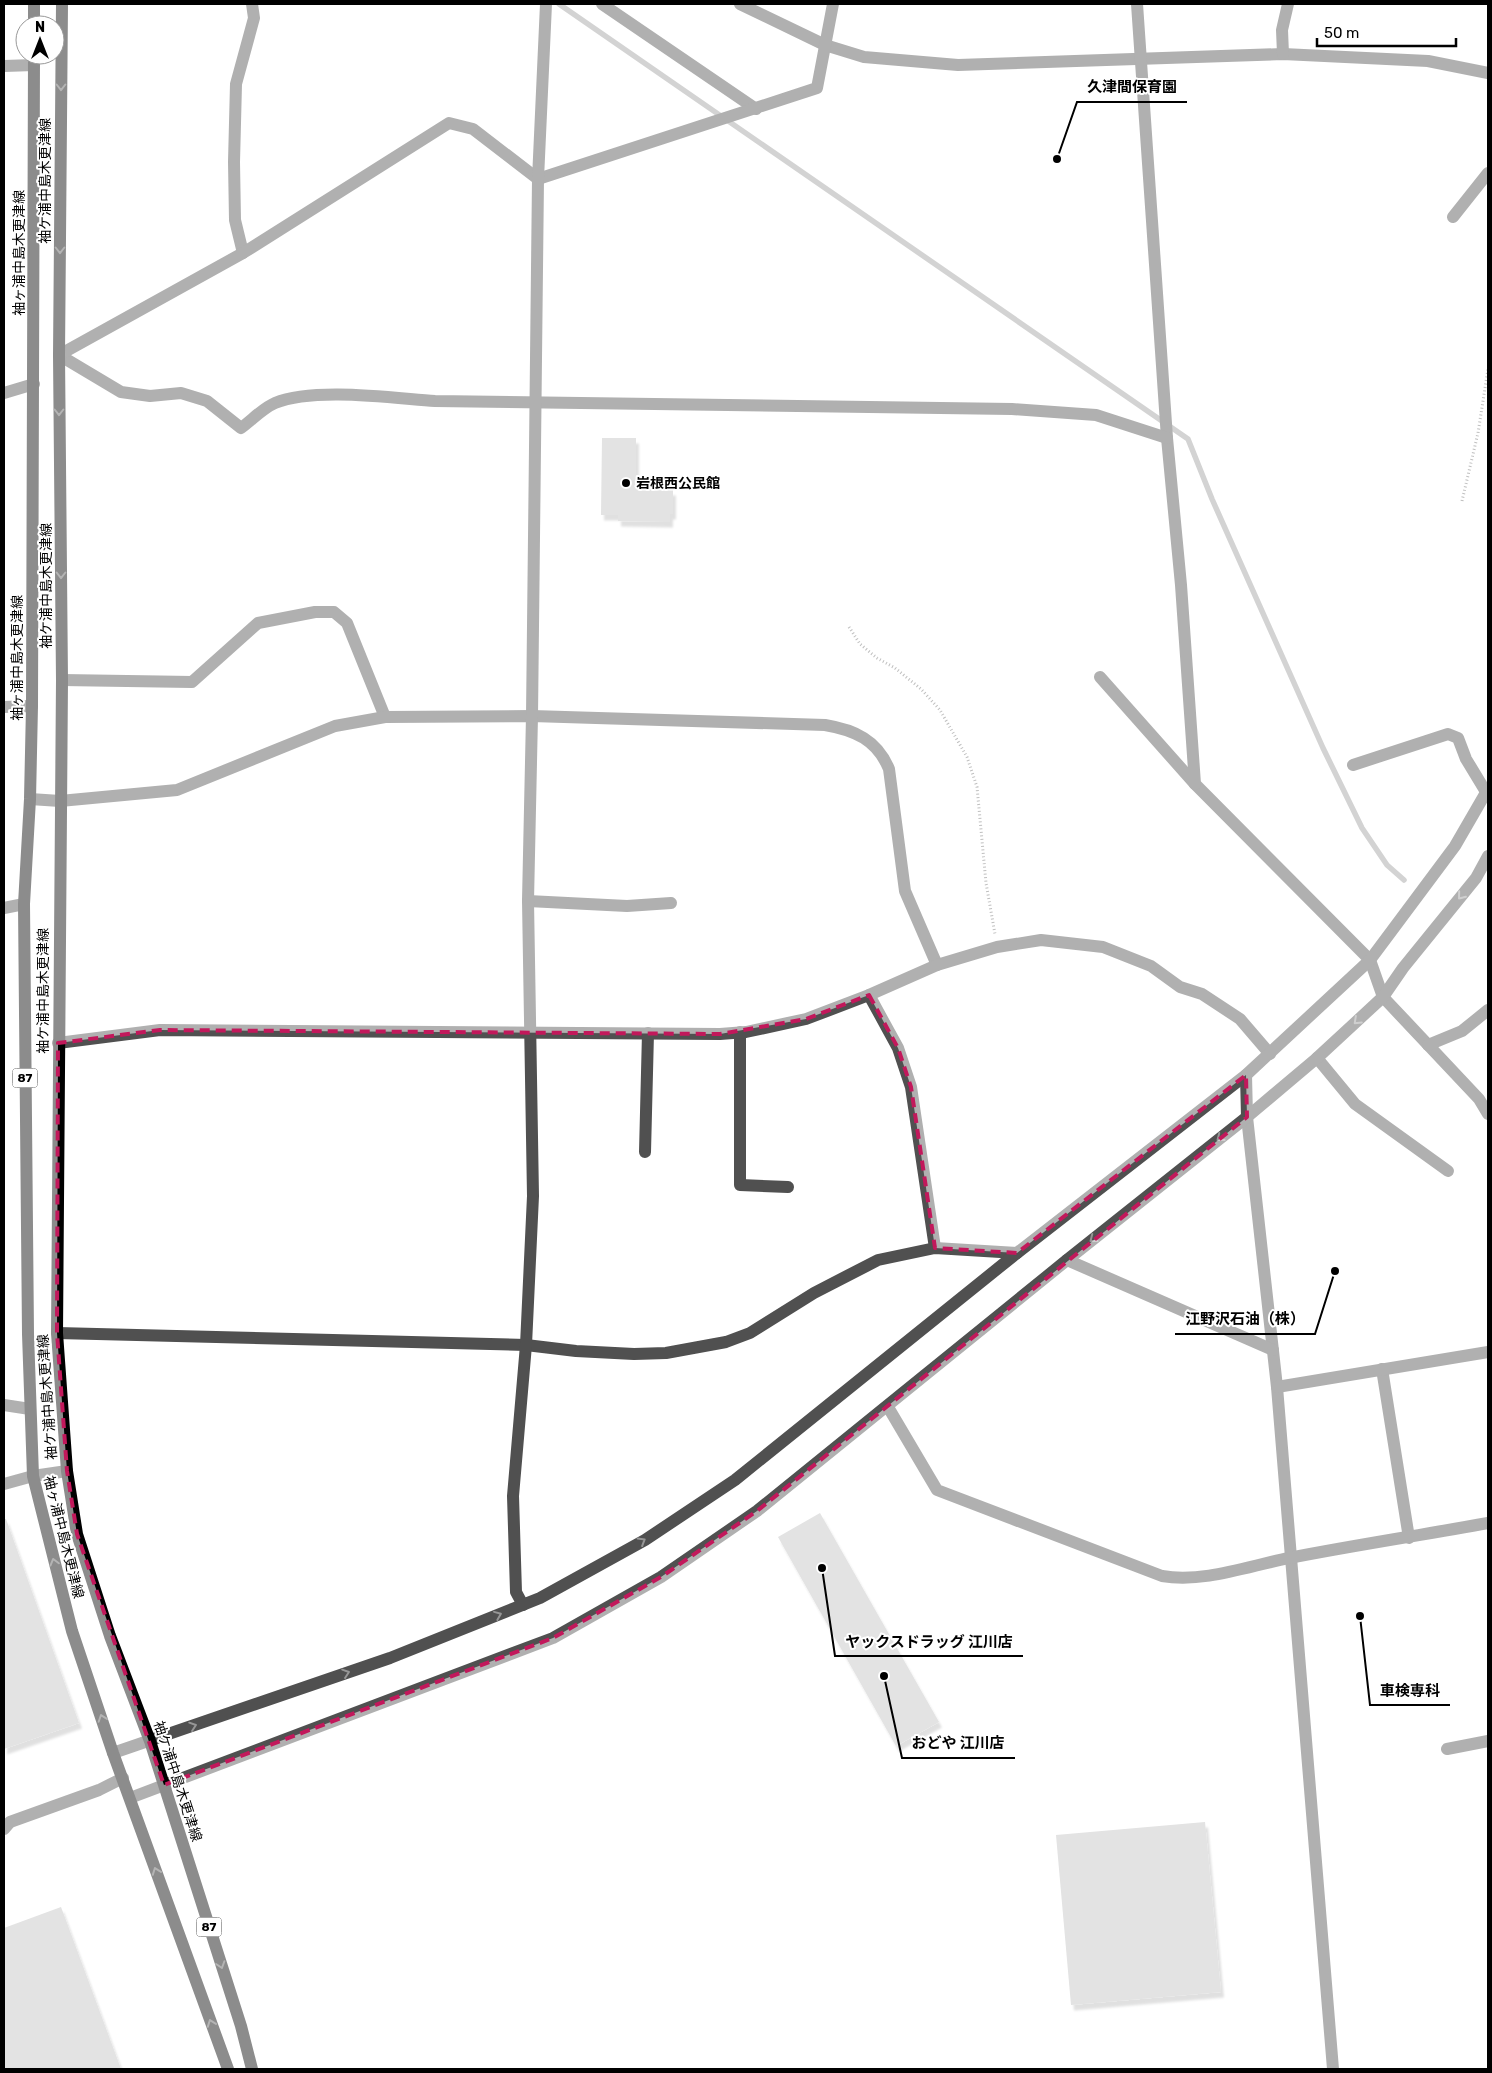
<svg xmlns="http://www.w3.org/2000/svg" width="1492" height="2073" font-family="Rubik,'Noto Sans JP',sans-serif">
	<style>
		.lines { fill: none; stroke-linecap: round; stroke-linejoin: round }
		.stream { stroke: #9e9e9e; stroke-width: 5.5 }
		.building { fill: #c0c0c0; filter: url(#shadow) }
		.path { stroke: #727272; stroke-width: 3; stroke-dasharray: 1 2.5; stroke-linecap: butt }
		.minor { stroke: #505050; stroke-width: 12 }
		.major { stroke: #000; stroke-width: 12 }
		.oneway { stroke: #595959 }
		.oneway2 { stroke: #969696 }
		.marked { fill: none; stroke: #c2185b; stroke-width: 4; stroke-dasharray: 10 6; stroke-linejoin: round }
		.poi-dot { fill: #000; stroke: #fff; stroke-width: 2 }
		.labels { text-anchor: middle; stroke-width: 4; stroke-linejoin: round; paint-order: stroke }
		.shield { fill: #fff; stroke: #4c4c4c; stroke-width: 1 }
		.shield-label { font-size: 12px; font-weight: bold; fill: #000 }
		.street-label { font-size: 14px; fill: #000; stroke: #fff }
		.poi-label { font-size: 14px; font-weight: bold; fill: #000; stroke: #fff; text-anchor: start }
		.leader { fill: none; stroke: #000; stroke-width: 2 }
		.callout-dot { fill: #000; stroke: #fff; stroke-width: 2 }
		.callout-label { font-size: 15px; text-anchor: middle; font-weight: bold; fill: #000; stroke: #fff; stroke-width: 4; stroke-linejoin: round; paint-order: stroke }
	</style>
	<defs>
		<filter id="shadow"><feDropShadow dx="3" dy="5.5" stdDeviation="1" flood-color="#0004"/></filter>
	</defs>
	<rect width="100%" height="100%" fill="#fff"/>
	<g class="lines">
		<polyline class="stream" points="559,4 1188,439 1212,499 1323,748 1362,828 1387,865 1404,880"/>
	</g>
	<g class="building">
		<polygon points="602,438 636,438 636,476 651,476 651,490 673,490 673,514 670,514 670,522 618,521 618,515 601,515"/>
		<polygon points="820,1513 939,1722 896,1746 778,1537"/>
		<polygon points="4,1519 6,1519 79,1723 4,1749"/>
		<polygon points="1205,1822 1221,1992 1071,2005 1056,1835"/>
		<polygon points="61,1907 121,2069 4,2069 4,1928"/>
	</g>
	<g class="lines">
		<g class="path">
			<polyline points="1462,501 1478,433 1488,369"/>
			<polyline points="849,627 860,644 877,658 895,668 921,689 940,710 967,757 977,787 986,883 995,934"/>
		</g>
		<g class="minor">
			<polyline points="602,4 756,109"/>
			<polyline points="740,4 825,45 864,57 958,65 1283,54 1428,61 1488,73"/>
			<polyline points="1137,4 1167,438 1181,585 1195,784 1370,960 1383,997 1479,1099 1488,1114"/>
			<polyline points="1283,54 1282,30 1288,4"/>
			<polyline points="4,66 34,65"/>
			<polyline points="538,179 817,88 833,4"/>
			<polyline points="1453,217 1488,173"/>
			<polyline points="243,253 235,220 234,162 236,84 254,18 252,4"/>
			<path d="M59,355L121,392L150,396L181,393L207,401L241,428C252,420 263,408 275,403C314,387 392,398 435,401L1012,409L1096,415L1167,438"/>
			<polyline points="59,355 243,253 449,123 473,129 538,179"/>
			<polyline points="4,393 34,384"/>
			<polyline points="1100,677 1195,784"/>
			<polyline points="62,680 192,682 258,623 315,612 334,612 347,623 385,717"/>
			<polyline points="4,707 32,706"/>
			<polyline points="1353,765 1448,734 1458,738 1466,759 1486,792"/>
			<path d="M30,799L60,801L177,790L335,726L385,717L532,716L825,725C855,730 877,740 889,769L905,891L937,965"/>
			<polyline points="528,901 627,906 671,903"/>
			<polyline points="4,908 24,904"/>
			<polyline points="869,995 898,1048 911,1087 935,1248"/>
			<polyline points="740,1032 740,1185 788,1187"/>
			<polyline points="58,1043 160,1030 720,1034 746,1032 806,1019 869,995 937,965 997,947 1041,940 1103,947 1151,966 1180,987 1202,994 1240,1019 1270,1054"/>
			<polyline points="1428,1045 1462,1031 1488,1010"/>
			<polyline points="1317,1058 1355,1104 1448,1171"/>
			<polyline points="1246,1075 1247,1117 1277,1387 1333,2069"/>
			<polyline points="645,1152 648,1033"/>
			<polyline points="1067,1260 1273,1350"/>
			<polyline points="57,1333 526,1345 576,1351 634,1354 666,1353 726,1342 750,1333 814,1293 878,1260 935,1248 1017,1253"/>
			<polyline points="1382,1369 1409,1538"/>
			<polyline points="1277,1387 1488,1352"/>
			<polyline points="4,1405 30,1409"/>
			<path d="M888,1407L937,1490L1162,1576C1204,1583 1248,1566 1289,1558C1355,1545 1422,1535 1488,1523"/>
			<polyline points="4,1484 33,1476 67,1471"/>
			<polyline points="523,1605 516,1592 513,1496 526,1345 533,1196 528,901 532,716 538,179 546,4"/>
			<polyline points="1447,1749 1488,1741"/>
			<polyline points="113,1753 390,1658 540,1598 645,1540 735,1480 1017,1253 1246,1075 1370,960 1455,846 1488,789"/>
			<polyline points="130,1798 553,1638 661,1577 757,1511 1067,1260 1247,1117 1317,1058 1383,997 1403,968 1476,878 1488,856"/>
			<polyline points="4,1829 10,1822 99,1790 123,1778"/>
		</g>
		<g class="major">
			<polyline points="62,4 59,355 62,680 57,1333 67,1471 77,1534 110,1636 150,1741 241,2026 252,2069"/>
			<polyline points="34,25 34,4"/>
			<polyline points="34,55 32,706 30,799 24,904 28,1334 33,1476 72,1631 113,1753 228,2069"/>
		</g>
	</g>
	<defs><path id="oneway-chevron" d="M-2-3.5L2.5 0L-2 3.5" fill="none" stroke-width="1.6" stroke-linecap="round" stroke-linejoin="round" transform="scale(1.25)"/></defs>
	<g class="oneway">
		<use href="#oneway-chevron" transform="translate(61 87) rotate(90)"/>
		<use href="#oneway-chevron" transform="translate(60 250) rotate(90)"/>
		<use href="#oneway-chevron" transform="translate(59 412) rotate(90)"/>
		<use href="#oneway-chevron" transform="translate(61 575) rotate(90)"/>
		<use href="#oneway-chevron" transform="translate(54 1562) rotate(-105)"/>
		<use href="#oneway-chevron" transform="translate(102 1718) rotate(-109)"/>
		<use href="#oneway-chevron" transform="translate(156 1871) rotate(-110)"/>
		<use href="#oneway-chevron" transform="translate(221 1965) rotate(72)"/>
		<use href="#oneway-chevron" transform="translate(211 2023) rotate(-110)"/>
	</g>
	<g class="oneway2">
		<use href="#oneway-chevron" transform="translate(1461 896) rotate(129)"/>
		<use href="#oneway-chevron" transform="translate(1357 1021) rotate(137)"/>
		<use href="#oneway-chevron" transform="translate(1220 1138) rotate(142)"/>
		<use href="#oneway-chevron" transform="translate(1093 1239) rotate(142)"/>
		<use href="#oneway-chevron" transform="translate(642 1541) rotate(-31)"/>
		<use href="#oneway-chevron" transform="translate(498 1615) rotate(-22)"/>
		<use href="#oneway-chevron" transform="translate(346 1673) rotate(-19)"/>
		<use href="#oneway-chevron" transform="translate(193 1726) rotate(-19)"/>
	</g>
	<path d="M0 0H1492V2073H0ZM869,995L898,1048L911,1087L935,1248L1017,1253L1246,1075L1247,1117L757,1511L661,1577L553,1638L164,1785L77,1534L67,1471L57,1333L58,1043L160,1030L720,1034L806,1019Z" fill="#fff" fill-opacity=".55" fill-rule="evenodd"/>
	<path class="marked" d="M869,995L898,1048L911,1087L935,1248L1017,1253L1246,1075L1247,1117L757,1511L661,1577L553,1638L164,1785L77,1534L67,1471L57,1333L58,1043L160,1030L720,1034L806,1019Z"/>
	<circle class="poi-dot" cx="626" cy="483" r="5"/>
	<g class="labels">
		<g class="shield">
			<rect x="12.5" y="1068.5" width="25" height="19" rx="4"/>
			<rect x="196.5" y="1917.5" width="25" height="19" rx="4"/>
		</g>
		<g class="shield-label">
			<text x="25" y="1082">87</text>
			<text x="209" y="1931">87</text>
		</g>
		<g class="street-label">
			<text transform="translate(45 181) rotate(-90)" y="5">袖ケ浦中島木更津線</text>
			<text transform="translate(19 253) rotate(-90)" y="5">袖ヶ浦中島木更津線</text>
			<text transform="translate(46 586) rotate(-90)" y="5">袖ケ浦中島木更津線</text>
			<text transform="translate(17 658) rotate(-90)" y="5">袖ヶ浦中島木更津線</text>
			<text transform="translate(43 991) rotate(-90)" y="5">袖ケ浦中島木更津線</text>
			<text transform="translate(47 1397) rotate(-94)" y="5">袖ケ浦中島木更津線</text>
			<text transform="translate(64 1537) rotate(76)" y="5">袖ヶ浦中島木更津線</text>
			<text transform="translate(178 1781) rotate(72)" y="5">袖ケ浦中島木更津線</text>
		</g>
		<g class="poi-label">
			<text x="636" y="488">岩根西公民館</text>
		</g>
	</g>
	<path class="leader" d="M1057 159L1077 102H1187M1335 1271L1315 1334H1175M822 1568L835 1656H1023M1360 1616L1370 1705H1450M884 1676L902 1758H1015"/>
	<g class="callout-dot">
		<circle cx="1057" cy="159" r="5"/>
		<circle cx="1335" cy="1271" r="5"/>
		<circle cx="822" cy="1568" r="5"/>
		<circle cx="1360" cy="1616" r="5"/>
		<circle cx="884" cy="1676" r="5"/>
	</g>
	<g class="callout-label">
		<text x="1132" y="92">久津間保育園</text>
		<text x="1245" y="1324">江野沢石油（株）</text>
		<text x="929" y="1647">ヤックスドラッグ 江川店</text>
		<text x="1410" y="1696">車検専科</text>
		<text x="958" y="1748">おどや 江川店</text>
	</g>
	<rect width="1492" height="2073" fill="none" stroke="#000000" stroke-width="10"/>
	<g transform="translate(40 40)"><circle r="24" fill="#ffffff" stroke="#999999"/>
	<path d="M0-4L9 19L0 12L-9 19Z" fill="#000000"/>
	<text y="-8" font-size="14" font-weight="bold" text-anchor="middle" fill="#000000">N</text>
	</g>
	<path d="M1317 38v8h139v-8" fill="none" stroke="#000000" stroke-width="2.5"/>
	<text x="1324" y="38" font-size="15" fill="#000000" stroke="#ffffff" stroke-width="4" paint-order="stroke">50 m</text>
</svg>
